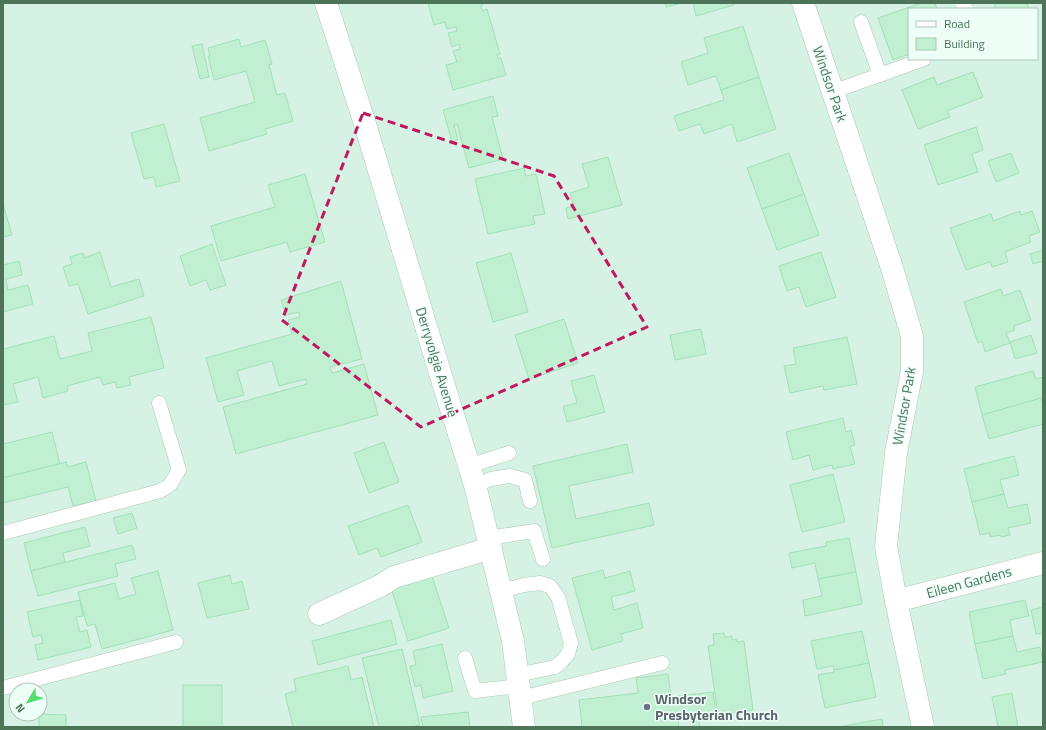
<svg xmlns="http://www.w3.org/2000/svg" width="1046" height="730" font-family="'Titillium Web',sans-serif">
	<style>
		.residential { fill: #d6f2e4; fill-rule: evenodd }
		.building { fill: #c0efd2; stroke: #a2e0b8 }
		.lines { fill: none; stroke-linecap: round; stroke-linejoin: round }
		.service-casing { stroke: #abc9b7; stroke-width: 15 }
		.minor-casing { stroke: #abc9b7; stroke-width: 23 }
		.service { stroke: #fff; stroke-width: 14 }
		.minor { stroke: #fff; stroke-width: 22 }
		.marked { fill: none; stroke: #c2185b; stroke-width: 3; stroke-dasharray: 8 5; stroke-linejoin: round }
		.worship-dot { fill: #6b7280; stroke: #edfef7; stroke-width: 1.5 }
		.labels { text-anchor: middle; stroke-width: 3; stroke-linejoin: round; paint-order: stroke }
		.street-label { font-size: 14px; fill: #4d7359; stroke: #edfef7 }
		.worship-label { font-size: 14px; font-weight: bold; fill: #5b616d; stroke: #edfef7; text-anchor: start }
	</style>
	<rect width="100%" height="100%" fill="#e7fbf3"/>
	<path class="residential" d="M3,3H1043V727H3ZM909,9H1037V59H909ZM16,690H40V714H16Z"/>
	<g class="building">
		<polygon points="428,3 485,3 481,5 482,11 487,9 500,54 497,55 498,59 501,58 506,75 453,90 446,65 457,62 453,51 460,49 459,44 452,47 448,33 457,31 456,27 447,29 445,22 434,25"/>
		<polygon points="665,3 682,3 666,7"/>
		<polygon points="693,3 734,3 734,5 696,16"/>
		<polygon points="921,3 935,3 937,9 909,9 909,54 893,60 878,18"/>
		<polygon points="994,3 1027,3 1029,9 996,9"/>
		<polygon points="743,26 759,77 721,90 716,76 688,85 681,62 708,53 704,38"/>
		<polygon points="239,39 241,47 265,40 272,64 269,65 277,95 285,93 293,121 265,129 267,134 209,151 200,118 255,102 246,71 214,80 208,56 210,56 208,48"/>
		<polygon points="202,44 209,77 200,79 192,46"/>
		<polygon points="973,72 983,97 947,111 950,117 918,129 902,90 934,77 937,85"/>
		<polygon points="759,77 776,129 737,142 732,124 704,134 700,124 679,131 674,116 724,100 721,90"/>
		<polygon points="493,96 498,116 492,117 503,159 469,168 457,124 454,125 458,140 452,142 443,110"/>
		<polygon points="164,124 180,181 156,187 154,177 144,179 131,133"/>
		<polygon points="976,127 983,150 972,154 978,172 938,185 924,145"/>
		<polygon points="789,153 804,194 762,209 747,168"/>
		<polygon points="1011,153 1019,173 996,182 988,161"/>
		<polygon points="608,157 622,205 568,219 566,208 574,206 570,193 589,187 582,164"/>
		<polygon points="524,168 526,176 536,174 545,214 533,216 535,224 488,234 475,179"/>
		<polygon points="305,174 325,242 290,252 287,242 221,261 211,226 275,207 268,185"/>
		<polygon points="804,194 819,235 777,250 762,209"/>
		<polygon points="3,204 12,235 3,237"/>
		<polygon points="1020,211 1021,215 1032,211 1040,232 1029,236 1031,242 1005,252 1008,262 992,267 990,262 966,270 950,228 991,214 993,221"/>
		<polygon points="212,244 226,285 210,290 206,280 190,286 180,256"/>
		<polygon points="1043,250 1043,261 1033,264 1030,254"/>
		<polygon points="100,252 111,287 139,279 144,296 88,314 78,284 69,286 63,267 72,264 70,257 83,253 84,258"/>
		<polygon points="821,252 836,297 806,307 799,287 787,291 779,266"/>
		<polygon points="511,253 528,312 493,322 476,263"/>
		<polygon points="19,261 22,275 6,279 8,290 28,285 33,304 3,312 3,265"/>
		<polygon points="341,281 362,359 330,367 332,373 364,364 378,415 236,454 223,407 307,384 306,379 279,386 272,361 237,371 244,395 218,402 206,358 292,334 288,320 300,317 299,312 286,315 281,300"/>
		<polygon points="1001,289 1003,296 1020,290 1031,320 1014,326 1015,330 1006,333 1010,343 985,352 982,341 978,343 964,302"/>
		<polygon points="151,317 164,368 129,377 131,385 117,388 115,382 103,385 100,377 67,386 68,391 43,398 38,377 13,384 18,402 3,405 3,349 54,336 60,359 92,351 88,333"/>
		<polygon points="564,319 578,363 529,379 515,335"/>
		<polygon points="701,329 706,354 675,360 670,335"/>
		<polygon points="1031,335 1037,353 1015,359 1010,342"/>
		<polygon points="847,337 857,384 824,390 823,386 790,393 784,366 796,364 793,348"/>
		<polygon points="1033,371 1036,379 1043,377 1043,398 982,415 975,387"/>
		<polygon points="594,375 605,412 567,422 563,406 577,403 571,381"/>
		<polygon points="1041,398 1043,405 1043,424 989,439 982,415"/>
		<polygon points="843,418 846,432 851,430 855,445 850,446 855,464 833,469 832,465 813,470 809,455 793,460 786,432"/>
		<polygon points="52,432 60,464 3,478 3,444"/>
		<polygon points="384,442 399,482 369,493 354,453"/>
		<polygon points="627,444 633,472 569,486 576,519 649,503 654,525 552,548 533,466"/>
		<polygon points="1014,456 1019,475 1000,480 1004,494 972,502 964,469"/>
		<polygon points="66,462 68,467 86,462 96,501 73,506 68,487 3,503 3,478"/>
		<polygon points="833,474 845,522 802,532 790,485"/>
		<polygon points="1004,494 1008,508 1027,504 1031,523 1008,528 1010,535 1001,537 1000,535 990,537 990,533 980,535 972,502"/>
		<polygon points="408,505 422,542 381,557 377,548 359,555 348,526"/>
		<polygon points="132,513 137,528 118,534 113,518"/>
		<polygon points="85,527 90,546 63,553 65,562 31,571 24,543"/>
		<polygon points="849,538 856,572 818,579 815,563 792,568 789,553 826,546 826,542"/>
		<polygon points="132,545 136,559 115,564 118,576 38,596 31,571"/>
		<polygon points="603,570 605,578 630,571 635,591 611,597 614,610 637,603 643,628 621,634 623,641 592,650 572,578"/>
		<polygon points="158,571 173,630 102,649 95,624 87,626 78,592 115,583 119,599 136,594 131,578"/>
		<polygon points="856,572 862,604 805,616 803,600 822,596 818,579"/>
		<polygon points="431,573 449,628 408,641 390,585"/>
		<polygon points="230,575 232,584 242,581 249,609 207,618 198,583"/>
		<polygon points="80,600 83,616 76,617 80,632 87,630 91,647 38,660 35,645 43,643 41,635 33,637 27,612"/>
		<polygon points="1025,600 1029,616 1010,620 1013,636 975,644 969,612"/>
		<polygon points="1043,607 1043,633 1036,634 1031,610"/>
		<polygon points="391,620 397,644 318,665 312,641"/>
		<polygon points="862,631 869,663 834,670 833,666 817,669 811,641"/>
		<polygon points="724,633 725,637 732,636 732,640 736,639 737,642 744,641 753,710 718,715 708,646 714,645 713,634"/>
		<polygon points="1013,636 1017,652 1040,647 1043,662 1005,670 1006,674 983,679 975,644"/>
		<polygon points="442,644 453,691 423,698 421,685 415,687 410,666 416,665 413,651"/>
		<polygon points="402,649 420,725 411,727 379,727 362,658"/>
		<polygon points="869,663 876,697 825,708 818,675 834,672 834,670"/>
		<polygon points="348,666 351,680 362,677 374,727 293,727 285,694 296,691 294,679"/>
		<polygon points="668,674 671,697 713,692 716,714 699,717 700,727 693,727 692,717 678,719 679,727 582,727 579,700 638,693 636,678"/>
		<rect x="183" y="685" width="39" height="42"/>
		<polygon points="1012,693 1018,727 998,727 992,697"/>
		<polygon points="468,712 470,727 423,727 421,717"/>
		<polygon points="39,714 66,715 66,727 39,727"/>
		<polygon points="882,719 883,727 838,727"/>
	</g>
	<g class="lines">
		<defs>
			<g id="service">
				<polyline points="962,3 966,9"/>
				<polyline points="861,22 880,75"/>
				<polyline points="832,92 924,59"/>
				<polyline points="469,466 509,453"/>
				<polyline points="475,485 491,479 510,476 525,480 530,501"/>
				<polyline points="3,533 160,491 170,485 179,470 159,403"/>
				<polyline points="488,538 534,531 543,559"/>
				<polyline points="501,591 524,585 540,583 550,586 558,597 571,643 568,654 561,662 555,667 517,675"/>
				<polyline points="465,658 475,691 519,686"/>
				<polyline points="3,688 176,642"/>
				<polyline points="521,698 662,663"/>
			</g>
			<g id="minor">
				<polyline points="326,3 365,124 444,386 475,485 513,641 524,727"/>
				<polyline points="803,3 892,268 912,336 912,371 896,453 886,546 896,601 923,727"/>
				<polyline points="896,601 1043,563"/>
				<polyline points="319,614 380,586 394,577 491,548"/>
			</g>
		</defs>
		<use href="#service" class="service-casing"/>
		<use href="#minor" class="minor-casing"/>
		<use href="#service" class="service"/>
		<use href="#minor" class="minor"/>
	</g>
	<path class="marked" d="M363,113L554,176L647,327L421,427L282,320Z"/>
	<circle class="worship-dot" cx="647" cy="707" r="4"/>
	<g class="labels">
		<g class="street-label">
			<text transform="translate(830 84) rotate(71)" y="5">Windsor Park</text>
			<text transform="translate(437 362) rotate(73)" y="5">Derryvolgie Avenue</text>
			<text transform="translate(904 406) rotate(-80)" y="5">Windsor Park</text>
			<text transform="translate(969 582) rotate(-15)" y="5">Eileen Gardens</text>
		</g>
		<g class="worship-label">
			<text x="655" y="704">Windsor<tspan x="655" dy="16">Presbyterian Church</tspan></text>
		</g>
	</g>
	<rect width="1046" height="730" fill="none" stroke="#4d7359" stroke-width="8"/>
	<rect x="908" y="8" width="130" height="52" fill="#edfef7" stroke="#adc6b8"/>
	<rect x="916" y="21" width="20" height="6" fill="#ffffff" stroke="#adc6b8"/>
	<text x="944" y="28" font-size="12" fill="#4d7359">Road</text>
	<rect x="916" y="38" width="20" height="12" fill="#c0efd2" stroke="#adc6b8"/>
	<text x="944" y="48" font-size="12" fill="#4d7359">Building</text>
	<g transform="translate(28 702) rotate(232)"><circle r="19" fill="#edfef7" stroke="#adc6b8"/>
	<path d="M0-3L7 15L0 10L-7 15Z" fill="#54dd6f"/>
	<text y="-6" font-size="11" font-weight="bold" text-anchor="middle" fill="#4d7359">N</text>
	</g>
</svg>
